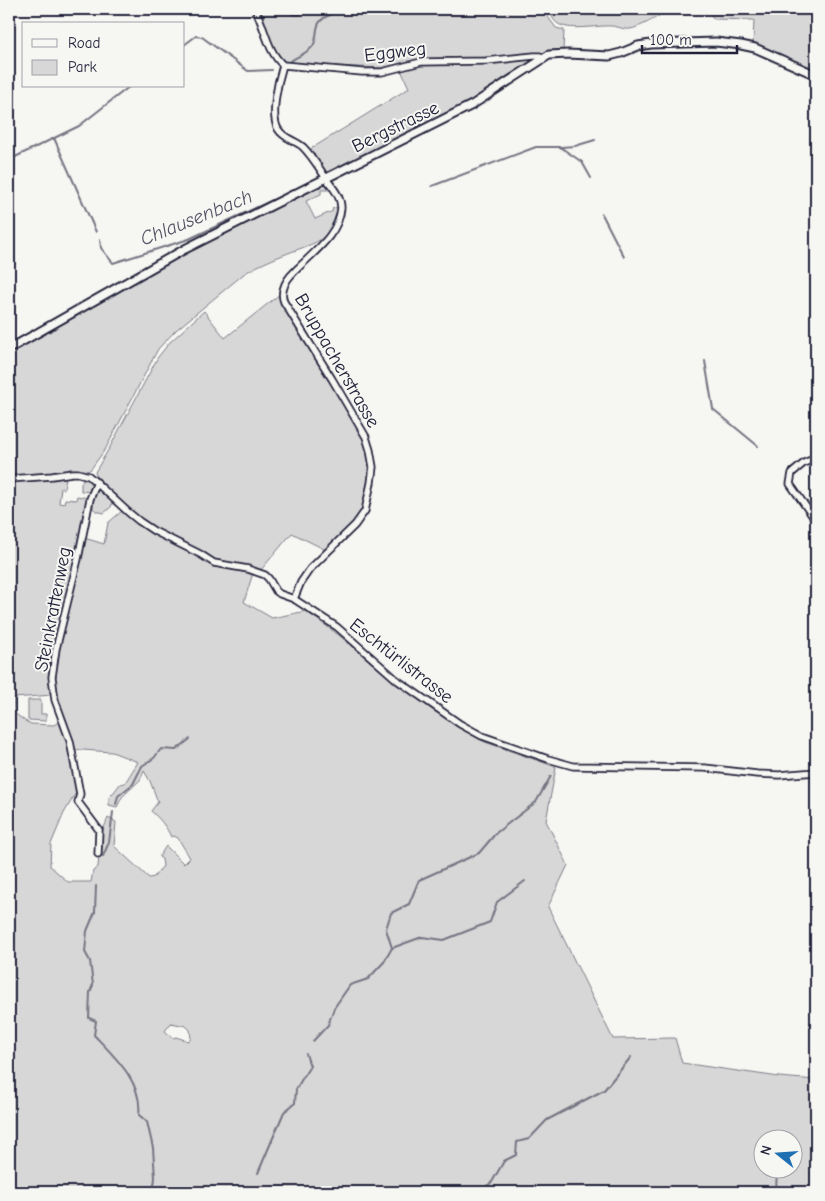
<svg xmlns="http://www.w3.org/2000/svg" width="825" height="1201" font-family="'Comic Neue',sans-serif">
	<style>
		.green { fill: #d7d7d7; stroke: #7c7c89; fill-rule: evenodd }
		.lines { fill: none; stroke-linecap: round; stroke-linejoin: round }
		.stream { stroke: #757583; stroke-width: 2 }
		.minor-casing { stroke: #22223b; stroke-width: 9 }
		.tertiary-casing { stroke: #22223b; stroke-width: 11 }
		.minor { stroke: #f6f6f2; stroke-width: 5.5 }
		.tertiary { stroke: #f6f6f2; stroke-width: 7 }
		.labels { text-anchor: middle; stroke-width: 4; stroke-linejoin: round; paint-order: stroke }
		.street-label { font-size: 19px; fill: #22223b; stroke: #f6f6f2 }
		.water-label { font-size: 20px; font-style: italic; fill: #535365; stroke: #f6f6f2 }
	</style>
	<rect width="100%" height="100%" fill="#f6f6f2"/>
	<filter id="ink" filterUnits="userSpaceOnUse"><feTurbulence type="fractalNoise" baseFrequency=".02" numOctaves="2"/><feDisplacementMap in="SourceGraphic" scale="10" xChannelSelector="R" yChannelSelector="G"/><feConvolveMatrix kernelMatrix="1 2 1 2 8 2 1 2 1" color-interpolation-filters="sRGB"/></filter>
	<g filter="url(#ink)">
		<g class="green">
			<polygon points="259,9 548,9 548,17 556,28 564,30 563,51 496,57 421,59 382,68 291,64 283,62 274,50"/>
			<path d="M551,9H660L659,10V16C652,20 638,28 630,29C624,30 617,26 611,26C597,25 568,32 557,23C552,19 551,14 551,9Z"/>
			<polygon points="706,9 816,9 816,69 753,45 754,20 714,19"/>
			<polygon points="531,58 533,61 476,100 328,174 309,150 409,88 401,70 422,64 468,64"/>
			<path d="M322,184H325L331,190H321V194L306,201L315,219L333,211L332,209L338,207C338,218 332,231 323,238C316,243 307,246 299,249C280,256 262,263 245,273L176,330L158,349L106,448L91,469L88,471L80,470L15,477H9V353L171,260L220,234Z"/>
			<path d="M280,294C303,331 326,368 346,406C354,420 364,435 368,451C372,469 370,498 361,514C354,526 336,540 326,550L292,533L260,571L217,561L154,528L125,507L97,478L95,472L110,447L158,357L170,342L204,311L225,338Z"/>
			<polygon points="84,477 87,478 92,482 92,489 90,492 81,491 81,484"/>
			<path d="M66,478L64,489L61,488L59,503L64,504L65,499L76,500L77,496L88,498L81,537L104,544L108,523L122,511L139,524L213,565L253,573L244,602L272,618L306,611L340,636L380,670L431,709L457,726L485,742L556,767L546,821L568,865L548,907L613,1039L675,1038L682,1063L779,1077L816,1080V1192H9V482ZM52,695L56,714L59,719L57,723L54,725L31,724L25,721L13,712L14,698ZM68,749L112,752L138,762L125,783L120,784L114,792L109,797V805L117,807L122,797L140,780L144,771L150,781L158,802L151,811C160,819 166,826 171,837L174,836L178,838L190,858L184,864L166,846L159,857L162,859L163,866L154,877L149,878L114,846L116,822L108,818L101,835L98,867L93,871L91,882H68L50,866L51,844L64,813L77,791ZM171,1023L186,1026L190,1030L191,1039L188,1041L176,1037L173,1038L165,1031ZM762,1138H792V1168H762Z"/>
			<path d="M98,489L102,490L113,501L111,507L104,513L96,511L93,508C93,501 92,494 98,489Z"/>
			<polygon points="28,700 41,700 41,714 46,714 46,721 28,720"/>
		</g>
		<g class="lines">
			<g class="stream">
				<path d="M290,9L292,14C299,16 303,13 308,9"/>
				<polyline points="184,45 196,36 202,37 248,71 272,70"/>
				<path d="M289,62C296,57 308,53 313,46C320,35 311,22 330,15L333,9"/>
				<polyline points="54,138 96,232"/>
				<polyline points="561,147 575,146 595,140"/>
				<polyline points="9,160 79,126 130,86"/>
				<polyline points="432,186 536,147 560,147 582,162 591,178"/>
				<polyline points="602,214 624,257"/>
				<polyline points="100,239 101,248 113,263 189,239 296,189"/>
				<polyline points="705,361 713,409 758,446"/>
				<polyline points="116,804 118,796 133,784 142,766 154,758 161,749 176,750 190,739"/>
				<polyline points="103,856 109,842 113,812"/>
				<path d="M96,886L95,912L87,931L85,952L90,961L93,985L90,992L89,1018L96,1021L94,1035C114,1056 143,1082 139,1115L147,1122L153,1148L155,1178L153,1192"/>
				<polyline points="392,948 422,937 444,940 490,922 497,902 525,881"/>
				<polyline points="313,1041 328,1025 334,1008 350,985 368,979 384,962 392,948 386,929 391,913 409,904 419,880 479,853 496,833 536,802 551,776"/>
				<polyline points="258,1173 284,1112 295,1103 296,1089 310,1066 306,1054"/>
				<polyline points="248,1192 250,1187"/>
				<polyline points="479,1192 492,1182 504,1161 516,1155 517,1142 529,1139 547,1120 604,1090 631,1057"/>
				<polyline points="776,1192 777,1168"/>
			</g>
			<defs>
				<g id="minor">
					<path d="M255,9C265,27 267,51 283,65L362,72H382L421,62L486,61L534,56H540L544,58"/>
					<path d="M283,65C278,81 270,115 278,129C284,139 295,140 303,147C313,157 320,170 328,181C334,189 341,197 341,208C339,234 314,252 297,269C292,274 286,279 284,287C282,292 282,297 284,302L332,379L366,437L370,450L373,467L371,483L365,511L355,525L310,569L301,582L294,599"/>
					<polyline points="816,458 804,463 792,473 790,484 816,521"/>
					<polyline points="9,479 52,476 72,473 78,473 89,476 128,512 139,521 154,531 200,554 214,563 248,569 265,575 269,579 276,591 280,594 294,599 337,627 397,680 460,724 482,736 548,759 573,766 705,768 757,774 779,775 816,772"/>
					<polyline points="97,482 90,499 78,559 56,649 52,677 55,700 70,741 80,794 78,802 99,830 98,854"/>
				</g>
				<polyline id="tertiary" points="9,349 185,249 472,105 549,55 568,54 609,56 621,53 638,46 651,44 716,42 741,45 755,48 816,75"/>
			</defs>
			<use href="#minor" class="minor-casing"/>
			<use href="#tertiary" class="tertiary-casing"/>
			<use href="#minor" class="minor"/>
			<use href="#tertiary" class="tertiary"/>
		</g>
	</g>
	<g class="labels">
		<g class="street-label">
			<text transform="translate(395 51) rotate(-7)" y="7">Eggweg</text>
			<text transform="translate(395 126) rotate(-26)" y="7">Bergstrasse</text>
			<text transform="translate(338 360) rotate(60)" y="7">Bruppacherstrasse</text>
			<text transform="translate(52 609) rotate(-79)" y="7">Steinkrattenweg</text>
			<text transform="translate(402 660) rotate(38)" y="7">Eschtürlistrasse</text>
		</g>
		<g class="water-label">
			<text transform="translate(196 217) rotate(-22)" y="7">Chlausenbach</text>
		</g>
	</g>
	<rect width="825" height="1201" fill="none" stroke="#f6f6f2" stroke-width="30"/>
	<rect x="15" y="15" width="795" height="1171" fill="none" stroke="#22223b" stroke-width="2" filter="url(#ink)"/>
	<rect x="22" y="22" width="162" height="65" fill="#f6f6f2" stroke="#a1a1a9"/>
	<rect x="32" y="39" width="25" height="8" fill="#f6f6f2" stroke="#a1a1a9"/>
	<text x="68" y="48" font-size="15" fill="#22223b">Road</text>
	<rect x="32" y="60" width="25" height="15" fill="#d7d7d7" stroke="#a1a1a9"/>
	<text x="68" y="72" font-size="15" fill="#22223b">Park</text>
	<g transform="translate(778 1154) rotate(287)"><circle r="24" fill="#f6f6f2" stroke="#a1a1a9"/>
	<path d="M0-4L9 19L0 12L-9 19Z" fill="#1f6fb2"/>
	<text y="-8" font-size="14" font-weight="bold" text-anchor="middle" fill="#22223b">N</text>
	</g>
	<path d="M642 45v8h95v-8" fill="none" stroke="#22223b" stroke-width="2.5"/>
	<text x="650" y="45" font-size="15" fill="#22223b" stroke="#f6f6f2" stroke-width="4" paint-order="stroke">100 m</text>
</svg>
